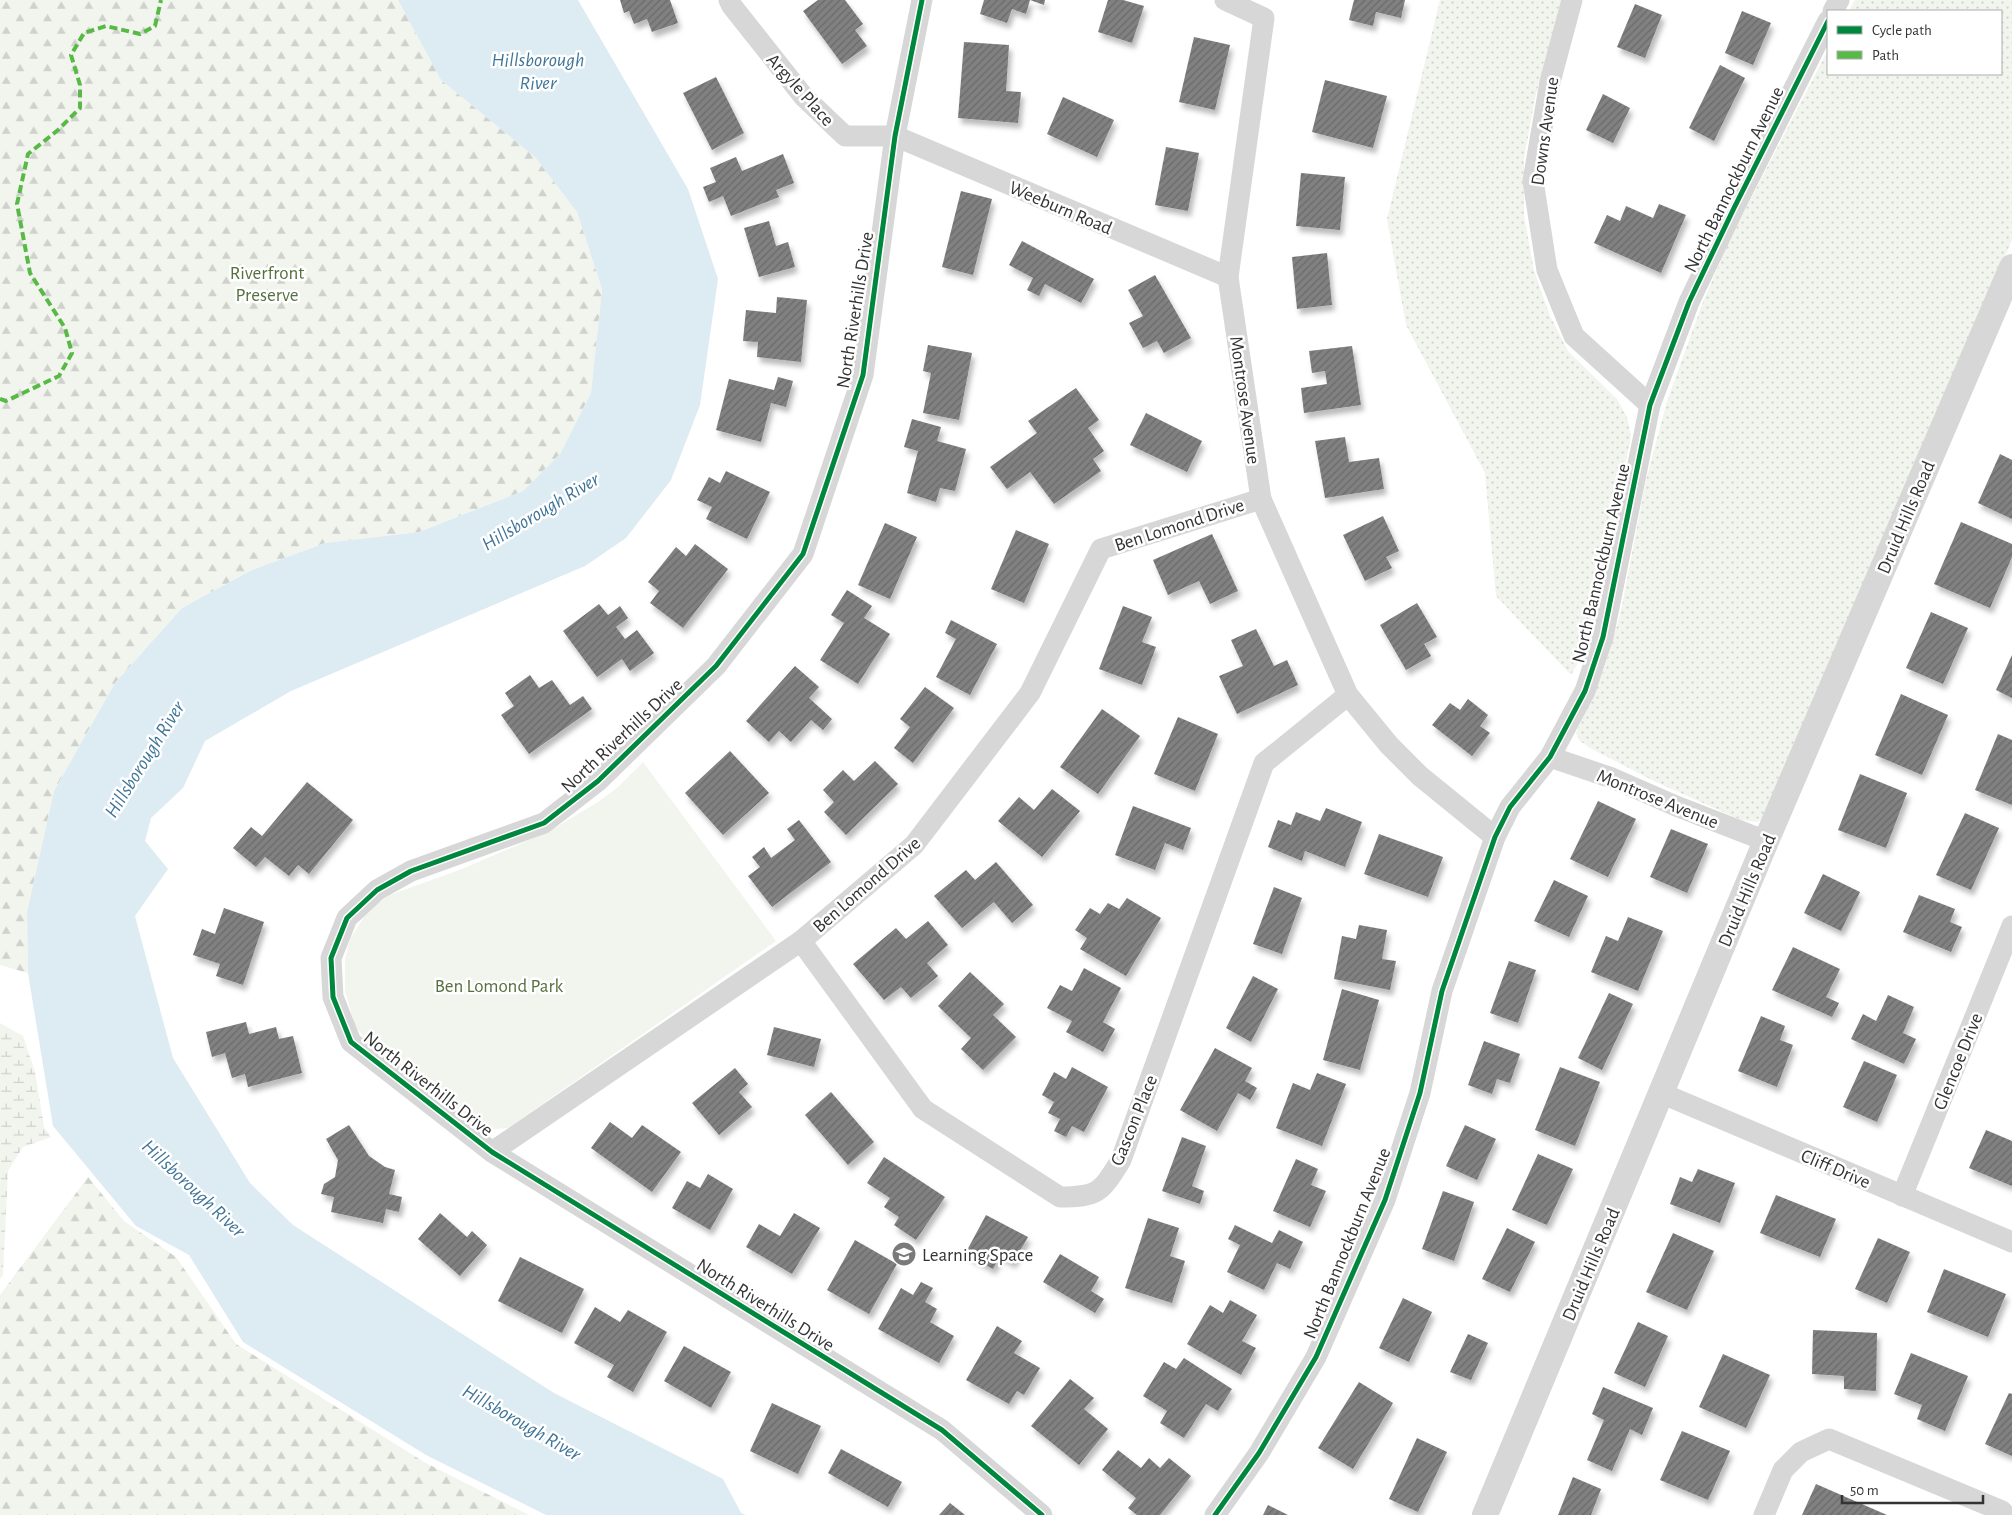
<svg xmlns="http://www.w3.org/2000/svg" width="2012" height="1515" font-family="'Alegreya Sans',sans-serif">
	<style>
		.grass { fill: url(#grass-dots) }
		.forest { fill: url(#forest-firs) }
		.wetland { fill: url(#wetland-marsh) }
		.green { fill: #f1f5ed }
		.water { fill: #ddebf3 }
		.building { fill: url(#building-hatch); filter: url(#shadow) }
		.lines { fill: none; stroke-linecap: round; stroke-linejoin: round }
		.minor { stroke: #d7d7d7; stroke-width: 21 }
		.tertiary { stroke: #d7d7d7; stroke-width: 26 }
		.quiet { stroke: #58b947; stroke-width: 4; stroke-dasharray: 8 4; stroke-linecap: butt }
		.cycleway-casing { stroke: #fff; stroke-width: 8 }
		.cycleway { stroke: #00873e; stroke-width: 5 }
		.labels { text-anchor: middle; stroke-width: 5; stroke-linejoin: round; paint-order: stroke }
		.street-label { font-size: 19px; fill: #333; stroke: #fff }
		.park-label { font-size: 19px; fill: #56703f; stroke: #fff }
		.poi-label { font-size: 19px; fill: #333; stroke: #fff; text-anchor: start }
		.water-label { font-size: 20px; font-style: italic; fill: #3f7597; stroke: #fff }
	</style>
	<defs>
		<pattern id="grass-dots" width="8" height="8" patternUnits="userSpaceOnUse" patternTransform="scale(1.25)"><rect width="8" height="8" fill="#f1f5ed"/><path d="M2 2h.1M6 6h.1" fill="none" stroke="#cfd2cc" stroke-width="1.8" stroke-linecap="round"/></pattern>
		<pattern id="forest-firs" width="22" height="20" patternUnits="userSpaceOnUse" patternTransform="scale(1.25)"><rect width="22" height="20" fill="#f1f5ed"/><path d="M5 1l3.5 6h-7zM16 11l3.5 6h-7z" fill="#cfd2cc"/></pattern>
		<pattern id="wetland-marsh" width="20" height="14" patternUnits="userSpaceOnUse" patternTransform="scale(1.25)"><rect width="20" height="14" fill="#f1f5ed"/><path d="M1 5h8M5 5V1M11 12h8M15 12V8" fill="none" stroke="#cfd2cc"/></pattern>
		<pattern id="building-hatch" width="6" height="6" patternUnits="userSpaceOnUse" patternTransform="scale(1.25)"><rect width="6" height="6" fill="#818181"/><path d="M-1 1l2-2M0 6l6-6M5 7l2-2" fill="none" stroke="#6a6a6a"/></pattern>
		<filter id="shadow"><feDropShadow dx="3" dy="5.5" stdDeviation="2.5" flood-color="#0004"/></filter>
	</defs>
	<rect width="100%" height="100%" fill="#fff"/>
	<g class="grass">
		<polygon points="1440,0 1562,0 1535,98 1524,159 1524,215 1534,271 1550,316 1568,351 1617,399 1627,417 1631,436 1590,642 1571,675 1496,596 1485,473 1406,325 1387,219"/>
		<polygon points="1855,0 2012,0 2012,240 1770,811 1758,822 1741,820 1656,782 1590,748 1580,741 1576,733 1604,669 1621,611 1646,480 1667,401 1703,302 1730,239 1828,50 1828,74 2001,74 2001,11 1849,11"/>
	</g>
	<g class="forest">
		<polygon points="0,0 398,0 441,80 535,157 577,212 602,289 591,393 560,454 523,491 419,532 325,543 252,570 182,608 115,683 54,791 27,912 28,973 0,965"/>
		<polygon points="88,1177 124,1221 176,1257 236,1344 424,1462 529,1515 0,1515 0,1295"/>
	</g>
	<polygon class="wetland" points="0,1023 23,1036 35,1072 44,1127 51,1137 23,1147 8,1171 3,1275 0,1279"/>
	<polygon class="green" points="643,762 776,941 508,1128 482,1130 368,1042 355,1026 345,990 345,960 350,939 369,909 390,895 462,869 550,831 598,802 617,788"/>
	<polygon class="water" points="398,0 578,0 688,189 718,279 700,405 671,480 626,538 585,566 291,691 205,741 183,788 151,818 145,841 168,869 135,916 173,1058 250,1183 293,1225 554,1393 723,1479 741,1513 746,1515 546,1515 426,1455 243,1342 189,1255 136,1226 53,1126 28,973 27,912 54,791 115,683 182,608 252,570 325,543 419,532 523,491 560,454 591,393 602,289 577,212 535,157 441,80"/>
	<g class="building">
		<polygon points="620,0 670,0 678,23 652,32 647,19 634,24 629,11 624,13"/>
		<polygon points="818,0 845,0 863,24 855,30 867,46 842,64 803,11"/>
		<polygon points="984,0 1030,0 1026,14 1012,9 1007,23 980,14"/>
		<polygon points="1030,0 1045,0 1044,5"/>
		<polygon points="1108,0 1123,0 1144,6 1132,43 1098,32"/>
		<polygon points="1354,0 1405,0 1401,18 1376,12 1373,26 1349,20"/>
		<polygon points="1635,4 1662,15 1645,58 1617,47"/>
		<polygon points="1742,11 1771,23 1753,65 1725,53"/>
		<polygon points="1194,37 1230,45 1215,110 1179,102"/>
		<polygon points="964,42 1009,45 1006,91 1021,92 1018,123 958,118"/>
		<polygon points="1720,65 1745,78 1714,141 1689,128"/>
		<polygon points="716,77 744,133 712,150 683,93"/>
		<polygon points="1325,80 1387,96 1373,148 1312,132"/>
		<polygon points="1603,94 1630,108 1613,143 1586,130"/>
		<polygon points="1063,97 1114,120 1097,157 1047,134"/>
		<polygon points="1166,147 1199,153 1188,211 1155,205"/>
		<polygon points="783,154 794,183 776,190 779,197 731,216 723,196 709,202 703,187 716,182 710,168 736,157 742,171"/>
		<polygon points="1301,173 1345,177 1340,230 1296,226"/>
		<polygon points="961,191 992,199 973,275 942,267"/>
		<polygon points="1659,204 1686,215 1661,273 1594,243 1607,215 1620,221 1626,206 1653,218"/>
		<polygon points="769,221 776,246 788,242 795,267 759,277 744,228"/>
		<polygon points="1022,241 1094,279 1081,303 1045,284 1039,296 1027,290 1033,278 1009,265"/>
		<polygon points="1327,253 1332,305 1297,309 1292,257"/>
		<polygon points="1155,275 1191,338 1164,353 1157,341 1143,348 1129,323 1143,316 1128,290"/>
		<polygon points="777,297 807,300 801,362 757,357 758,342 743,341 746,310 776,313"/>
		<polygon points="928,345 972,353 959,420 923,413 931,373 923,371"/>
		<polygon points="1352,346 1361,405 1304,413 1301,388 1327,384 1325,371 1312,373 1309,351"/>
		<polygon points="778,377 793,381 786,407 771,403 761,442 716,430 729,379 774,390"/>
		<polygon points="1076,388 1099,420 1088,428 1104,451 1093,459 1101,471 1054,504 1030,472 1007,489 990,467 1037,433 1028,421"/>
		<polygon points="1146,413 1202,441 1187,472 1130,445"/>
		<polygon points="912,419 941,427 937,441 966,449 955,491 940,488 936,502 907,493 918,451 904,447"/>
		<polygon points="1345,437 1349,462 1379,458 1384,489 1325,498 1315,441"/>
		<polygon points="2000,454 2012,460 2012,519 1978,503"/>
		<polygon points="726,471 770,492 747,539 706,519 712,507 697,500 709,477 720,483"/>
		<polygon points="1383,516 1399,551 1386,557 1392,568 1365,581 1343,535"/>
		<polygon points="1961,522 2012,544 2012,557 1990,608 1934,584"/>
		<polygon points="885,523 917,537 890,599 858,585"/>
		<polygon points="1016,530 1049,544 1024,603 991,589"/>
		<polygon points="1212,534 1238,591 1210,604 1199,581 1168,595 1153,560"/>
		<polygon points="695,544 728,569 683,628 650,603 659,591 648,582 676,547 686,556"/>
		<polygon points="847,590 872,606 864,618 890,634 858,684 820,660 844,623 831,615"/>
		<polygon points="1417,603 1437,637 1424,644 1431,656 1406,670 1380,625"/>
		<polygon points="599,604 608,615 620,606 628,618 616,627 625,639 637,630 654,653 630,671 622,659 597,677 563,631"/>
		<polygon points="1123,606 1152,617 1142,642 1156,647 1142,685 1099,669"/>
		<polygon points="1931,612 1968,628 1943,684 1906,668"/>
		<polygon points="951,620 997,644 970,695 936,677 956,639 945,633"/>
		<polygon points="1256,629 1274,666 1287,660 1298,685 1237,714 1219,676 1243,666 1231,640"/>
		<polygon points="2012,655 2012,698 1996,690"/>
		<polygon points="795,666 819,687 809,698 832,719 823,730 811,720 791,742 779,731 769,742 746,721"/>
		<polygon points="530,675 539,688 552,680 570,705 583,696 592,709 529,754 501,715 514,706 505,693"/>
		<polygon points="925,687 954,708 913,763 894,748 910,727 900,719"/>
		<polygon points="1901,694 1948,715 1922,775 1875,755"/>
		<polygon points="1468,699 1488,715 1480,726 1490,733 1472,756 1432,725 1450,703 1460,710"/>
		<polygon points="1102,709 1140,736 1098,794 1060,767"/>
		<polygon points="1178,717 1218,734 1195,791 1154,774"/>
		<polygon points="1998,734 2012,740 2012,805 1975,790"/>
		<polygon points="730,751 769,793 723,835 685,793"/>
		<polygon points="875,761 898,784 846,835 824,812 834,802 823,790 843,770 854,781"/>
		<polygon points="1860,774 1907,793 1886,848 1838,830"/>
		<polygon points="307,782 353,820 309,874 298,865 289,876 265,857 256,867 233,848 251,827 262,836"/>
		<polygon points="1052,789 1080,811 1042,857 998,821 1019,797 1034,810"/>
		<polygon points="1598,801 1636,819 1608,877 1570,859"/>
		<polygon points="1133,806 1191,828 1183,850 1165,843 1155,870 1115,855"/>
		<polygon points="1326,808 1362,822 1345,867 1305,851 1302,861 1268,847 1278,820 1291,825 1296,812 1320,821"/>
		<polygon points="1965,813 1999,828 1971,890 1936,875"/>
		<polygon points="799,820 831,862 772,907 748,876 760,867 752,857 764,847 771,858 795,840 787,829"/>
		<polygon points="1671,829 1708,844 1687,893 1650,877"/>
		<polygon points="1379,834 1443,857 1428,897 1364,874"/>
		<polygon points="996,862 1033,905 1012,923 994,902 962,928 934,896 966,870 975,880"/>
		<polygon points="1823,874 1860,892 1841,931 1804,913"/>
		<polygon points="1554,880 1588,896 1569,937 1534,921"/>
		<polygon points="1274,887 1302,898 1282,954 1253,944"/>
		<polygon points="1919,895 1955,909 1950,922 1962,927 1951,952 1903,932"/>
		<polygon points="1127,898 1161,918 1126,976 1080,949 1087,938 1075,930 1090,908 1100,914 1108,903 1119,909"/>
		<polygon points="224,908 264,922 243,985 216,976 220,964 193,955 202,929 215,934"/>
		<polygon points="1628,917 1663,931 1638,991 1591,972 1606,936 1618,941"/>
		<polygon points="928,921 948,945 927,963 938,976 911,998 901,987 884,1000 853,964 896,928 906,939"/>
		<polygon points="1359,925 1387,930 1382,959 1396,961 1390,990 1334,979 1342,936 1356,939"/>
		<polygon points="1793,947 1840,969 1826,997 1839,1003 1832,1017 1772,990"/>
		<polygon points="1509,961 1536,970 1518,1023 1490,1013"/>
		<polygon points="1084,968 1121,988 1103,1022 1115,1029 1103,1052 1066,1032 1072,1021 1047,1008 1060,985 1072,991"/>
		<polygon points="970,972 1004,1004 993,1015 1016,1037 983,1070 961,1049 971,1038 938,1006"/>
		<polygon points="1253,976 1278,989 1251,1042 1226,1028"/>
		<polygon points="1342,989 1379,1000 1360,1070 1323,1060"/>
		<polygon points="1609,993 1633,1004 1602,1070 1578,1058"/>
		<polygon points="1888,995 1914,1007 1903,1033 1916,1039 1904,1064 1851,1039 1863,1014 1876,1021"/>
		<polygon points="1761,1016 1785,1026 1780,1040 1793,1045 1777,1087 1738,1071"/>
		<polygon points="246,1022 249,1034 276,1027 279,1039 293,1036 302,1073 248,1087 245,1074 232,1078 225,1053 212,1057 206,1032"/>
		<polygon points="774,1027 821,1039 814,1067 767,1055"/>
		<polygon points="1484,1041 1520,1054 1510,1083 1497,1079 1492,1094 1468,1085"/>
		<polygon points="1215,1048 1252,1068 1245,1081 1257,1088 1250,1100 1238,1093 1217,1131 1180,1110"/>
		<polygon points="1864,1061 1897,1075 1877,1122 1843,1107"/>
		<polygon points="1072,1067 1108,1087 1084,1132 1072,1126 1066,1137 1054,1131 1060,1119 1048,1113 1054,1102 1042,1095 1054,1072 1066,1079"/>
		<polygon points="1560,1067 1600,1082 1575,1146 1535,1130"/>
		<polygon points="735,1068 748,1084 739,1092 752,1107 719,1135 692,1103"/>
		<polygon points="1317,1073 1346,1084 1322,1146 1276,1128 1293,1083 1310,1090"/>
		<polygon points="831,1092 874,1142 848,1165 805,1115"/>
		<polygon points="610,1122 632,1138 642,1125 681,1152 652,1192 591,1148"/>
		<polygon points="349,1125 369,1156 385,1167 395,1170 389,1194 402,1197 399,1212 386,1209 383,1223 331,1212 334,1197 321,1194 324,1184 335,1177 338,1160 326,1139"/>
		<polygon points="1465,1125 1496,1139 1477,1180 1446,1166"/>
		<polygon points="1986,1130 2012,1141 2012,1186 1969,1168"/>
		<polygon points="1182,1137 1206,1146 1192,1186 1204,1191 1200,1204 1162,1191"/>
		<polygon points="1538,1154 1573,1169 1547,1225 1512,1210"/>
		<polygon points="884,1157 945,1197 916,1240 894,1225 899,1217 884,1207 890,1198 867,1183"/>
		<polygon points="1296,1159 1318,1169 1311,1185 1326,1191 1310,1227 1273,1211"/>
		<polygon points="1698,1169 1735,1183 1720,1223 1670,1204 1680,1177 1692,1182"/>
		<polygon points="708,1174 733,1189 710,1230 672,1208 687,1181 700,1188"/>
		<polygon points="1443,1191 1474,1202 1454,1261 1422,1249"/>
		<polygon points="1776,1195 1836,1219 1820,1257 1760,1233"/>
		<polygon points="440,1213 467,1237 472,1231 487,1245 460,1276 418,1239"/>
		<polygon points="794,1213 820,1228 792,1274 746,1247 759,1224 780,1236"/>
		<polygon points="986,1215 1028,1237 1013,1263 1000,1256 993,1269 965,1254"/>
		<polygon points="1148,1218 1179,1228 1170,1256 1185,1261 1172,1303 1125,1288"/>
		<polygon points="1235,1225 1272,1243 1279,1230 1303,1242 1290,1269 1277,1263 1264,1290 1227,1272 1240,1245 1228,1239"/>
		<polygon points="1507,1228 1535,1242 1510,1292 1482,1279"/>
		<polygon points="1673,1233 1714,1251 1687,1310 1646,1292"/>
		<polygon points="1878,1238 1910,1252 1887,1303 1855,1289"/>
		<polygon points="855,1240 897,1264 869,1314 827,1290"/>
		<polygon points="1060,1254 1099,1277 1091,1291 1104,1299 1095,1313 1043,1282"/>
		<polygon points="520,1257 584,1289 562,1333 498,1301"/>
		<polygon points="1944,1269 2006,1294 1988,1337 1927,1312"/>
		<polygon points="921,1282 933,1288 925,1302 937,1309 930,1322 954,1336 939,1363 878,1329 901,1288 913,1295"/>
		<polygon points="1403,1298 1432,1312 1409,1362 1379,1348"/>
		<polygon points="1230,1300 1257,1315 1242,1341 1256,1348 1241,1375 1187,1344 1210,1305 1223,1313"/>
		<polygon points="595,1307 620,1322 628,1310 667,1332 633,1392 607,1377 614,1365 574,1343"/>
		<polygon points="1638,1322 1668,1336 1645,1387 1614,1373"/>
		<polygon points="997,1326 1022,1341 1014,1353 1040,1368 1024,1395 1017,1391 1009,1404 966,1380"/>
		<polygon points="1813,1330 1877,1333 1876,1391 1844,1389 1844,1376 1812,1374"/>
		<polygon points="1468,1334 1488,1343 1471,1380 1450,1372"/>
		<polygon points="684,1346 731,1372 711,1408 664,1381"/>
		<polygon points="1911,1353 1968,1376 1945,1431 1917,1419 1922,1405 1894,1394"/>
		<polygon points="1723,1354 1770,1375 1746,1428 1699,1407"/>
		<polygon points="1184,1358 1232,1389 1218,1411 1206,1404 1184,1438 1160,1423 1167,1411 1143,1396 1164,1362 1176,1369"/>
		<polygon points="1070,1379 1094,1398 1084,1409 1108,1429 1079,1465 1031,1426"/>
		<polygon points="1359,1382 1393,1403 1353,1469 1318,1448"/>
		<polygon points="1603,1387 1653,1408 1642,1435 1630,1429 1612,1471 1587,1460 1604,1420 1592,1414"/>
		<polygon points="2009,1393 2012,1394 2012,1456 1985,1444"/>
		<polygon points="772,1403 821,1426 798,1474 750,1451"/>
		<polygon points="1682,1431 1730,1451 1708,1500 1660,1480"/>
		<polygon points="1417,1438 1447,1452 1418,1512 1389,1499"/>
		<polygon points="841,1449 902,1482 888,1507 828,1473"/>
		<polygon points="1118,1450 1141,1468 1149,1458 1160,1468 1169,1458 1191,1476 1160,1515 1137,1515 1128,1508 1136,1498 1102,1470"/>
		<polygon points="1573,1477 1601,1489 1591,1515 1558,1515"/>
		<polygon points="1816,1484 1887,1515 1802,1515"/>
		<polygon points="950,1503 965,1515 939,1515"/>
		<polygon points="1268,1505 1288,1515 1263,1515"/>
	</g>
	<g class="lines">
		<g class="minor">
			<polyline points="729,0 732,6 804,97 845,136 895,136 1228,277"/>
			<polyline points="922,0 895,136 863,375 803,554 716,666 598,781 544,823 411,871 377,890 347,918 331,958 333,997 351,1042 492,1152 942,1430 1042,1515"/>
			<polyline points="1225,0 1264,18 1228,277 1261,499 1348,695 1389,745 1420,776 1495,837"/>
			<polyline points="1572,0 1550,82 1533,181 1547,270 1574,336 1650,405"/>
			<polyline points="1833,11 1839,0"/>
			<polyline points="1550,757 1612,778 1676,806 1766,841"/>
			<path d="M801,941L923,1109L1060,1197C1099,1197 1101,1192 1121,1160L1264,763L1348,695"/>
			<polyline points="1661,1093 2012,1242"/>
			<polyline points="492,1152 801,941 914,845 1030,693 1101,549 1261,499"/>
			<polyline points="1902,1196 2012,926"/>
			<polyline points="1215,1515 1259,1453 1316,1357 1385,1200 1420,1093 1442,991 1495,837 1510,807 1550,757 1585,691 1603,637 1650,405 1689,302 1734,208 1828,21"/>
			<polyline points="1764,1515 1783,1470 1801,1452 1829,1439 2002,1511 2005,1515"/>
		</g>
		<polyline class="tertiary" points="1485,1515 1766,841 2012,267"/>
		<polyline class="quiet" points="0,399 6,401 59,376 72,353 65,328 30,273 17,204 28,154 58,130 80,108 80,85 71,55 84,33 106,26 140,34 155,26 161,0"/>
		<defs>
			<g id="cycleway">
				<polyline points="922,0 895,136 863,375 803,554 716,666 598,781 544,823 411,871 377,890 347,918 331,958 333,997 351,1042 492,1152 942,1430 1042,1515"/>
				<polyline points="1215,1515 1259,1453 1316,1357 1385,1200 1420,1093 1442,991 1495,837 1510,807 1550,757 1585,691 1603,637 1650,405 1689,302 1734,208 1828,21"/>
			</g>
		</defs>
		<use href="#cycleway" class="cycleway-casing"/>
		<use href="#cycleway" class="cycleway"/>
	</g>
	<defs>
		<symbol id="school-disc" viewBox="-11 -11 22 22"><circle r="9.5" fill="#7a7a7a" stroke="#fff"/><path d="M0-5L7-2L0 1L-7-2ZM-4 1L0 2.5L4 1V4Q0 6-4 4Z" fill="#fff"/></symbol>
	</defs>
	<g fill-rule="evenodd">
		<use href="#school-disc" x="890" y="1240" width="28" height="28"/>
	</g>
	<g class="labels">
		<g class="street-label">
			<text transform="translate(801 89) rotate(48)" y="7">Argyle Place</text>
			<text transform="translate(1544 131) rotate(-82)" y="7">Downs Avenue</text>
			<text transform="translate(1733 179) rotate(-64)" y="7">North Bannockburn Avenue</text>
			<text transform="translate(1061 207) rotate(23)" y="7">Weeburn Road</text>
			<text transform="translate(854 310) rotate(-81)" y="7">North Riverhills Drive</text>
			<text transform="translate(1246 400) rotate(82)" y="7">Montrose Avenue</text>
			<text transform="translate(1905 517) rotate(-67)" y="7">Druid Hills Road</text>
			<text transform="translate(1179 524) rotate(-18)" y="7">Ben Lomond Drive</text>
			<text transform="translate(1600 563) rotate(-77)" y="7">North Bannockburn Avenue</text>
			<text transform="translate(621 735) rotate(-43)" y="7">North Riverhills Drive</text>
			<text transform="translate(1658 798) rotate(22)" y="7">Montrose Avenue</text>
			<text transform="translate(866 884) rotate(-41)" y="7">Ben Lomond Drive</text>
			<text transform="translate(1746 890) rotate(-67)" y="7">Druid Hills Road</text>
			<text transform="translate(1957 1061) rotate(-68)" y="7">Glencoe Drive</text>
			<text transform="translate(429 1083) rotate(38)" y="7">North Riverhills Drive</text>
			<text transform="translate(1133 1120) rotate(-68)" y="7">Gascon Place</text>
			<text transform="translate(1836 1168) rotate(23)" y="7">Cliff Drive</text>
			<text transform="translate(1346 1243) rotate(-68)" y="7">North Bannockburn Avenue</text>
			<text transform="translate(1590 1264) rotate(-67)" y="7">Druid Hills Road</text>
			<text transform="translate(766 1304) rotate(32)" y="7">North Riverhills Drive</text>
		</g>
		<g class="park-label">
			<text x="267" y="279">Riverfront<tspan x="267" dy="22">Preserve</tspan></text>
			<text x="499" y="992">Ben Lomond Park</text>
		</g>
		<g class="poi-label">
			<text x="922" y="1261">Learning Space</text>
		</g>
		<g class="water-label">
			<text x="538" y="66">Hillsborough<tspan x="538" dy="23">River</tspan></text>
			<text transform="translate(540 511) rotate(-31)" y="7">Hillsborough River</text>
			<text transform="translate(144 759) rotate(-58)" y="7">Hillsborough River</text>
			<text transform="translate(194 1188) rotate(43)" y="7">Hillsborough River</text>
			<text transform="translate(522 1422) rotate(30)" y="7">Hillsborough River</text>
		</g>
	</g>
	<rect x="1827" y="10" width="175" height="65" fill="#ffffff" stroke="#adadad"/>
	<rect x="1837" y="26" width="25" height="8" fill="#00873e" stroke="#adadad"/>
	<text x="1872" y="35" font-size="15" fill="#333333">Cycle path</text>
	<rect x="1837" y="51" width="25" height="8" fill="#58b947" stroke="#adadad"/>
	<text x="1872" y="60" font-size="15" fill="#333333">Path</text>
	<path d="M1842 1495v8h141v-8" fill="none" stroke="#333333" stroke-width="2.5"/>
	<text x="1850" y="1495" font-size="15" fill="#333333" stroke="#ffffff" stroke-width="4" paint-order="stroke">50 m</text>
</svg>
